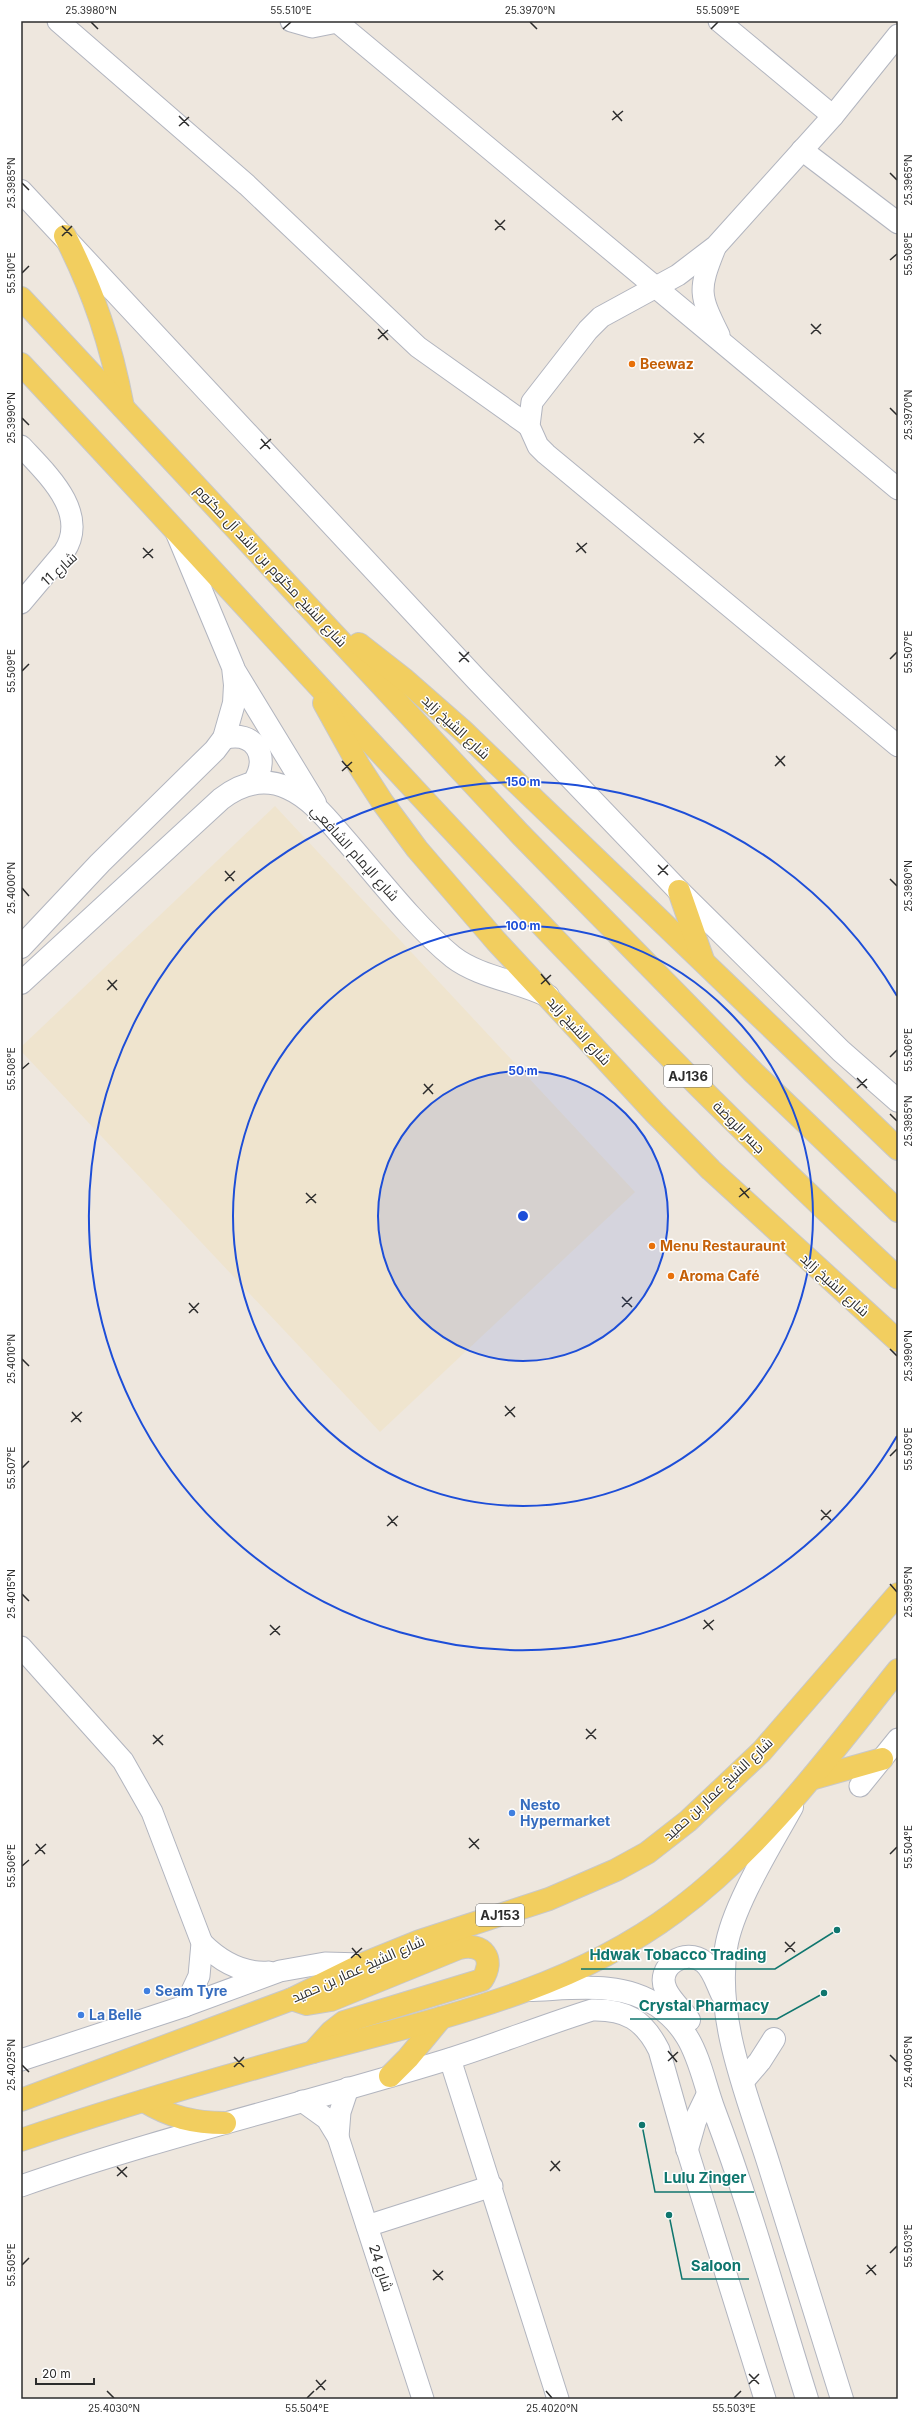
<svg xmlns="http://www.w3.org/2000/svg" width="919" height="2420" font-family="Inter,Cairo,sans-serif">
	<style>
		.education { fill: #efe4ce }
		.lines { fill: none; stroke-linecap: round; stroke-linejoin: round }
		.street-casing { stroke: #b2b5bf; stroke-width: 23 }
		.secondary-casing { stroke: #b2b5bf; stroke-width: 24 }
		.primary-casing { stroke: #c8c8c8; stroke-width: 24 }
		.street { stroke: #fff; stroke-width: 21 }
		.secondary { stroke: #fff; stroke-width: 22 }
		.primary { stroke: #f2ce5f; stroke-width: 22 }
		.ticks { fill: none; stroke: #2c2c2c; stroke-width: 1.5 }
		.ring { fill: none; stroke: #1d4ed8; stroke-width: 2 }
		.food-dot { fill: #e8710a; stroke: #fff; stroke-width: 1.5 }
		.shop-dot { fill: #3f7fe0; stroke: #fff; stroke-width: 1.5 }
		.labels { text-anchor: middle; stroke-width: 3; stroke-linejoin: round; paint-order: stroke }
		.shield { fill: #fff; stroke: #6b6b6b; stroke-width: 1 }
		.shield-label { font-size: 13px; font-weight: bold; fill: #2c2c2c }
		.food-label { font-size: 14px; font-weight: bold; fill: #c56008; stroke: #fff; text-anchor: start }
		.street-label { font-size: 14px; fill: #2c2c2c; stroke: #fff }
		.shop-label { font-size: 14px; font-weight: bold; fill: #366cbe; stroke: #fff; text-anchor: start }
		.centre { fill: #1d4ed8; stroke: #fff; stroke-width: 2 }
		.ring-label { font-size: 12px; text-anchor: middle; font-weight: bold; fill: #1d4ed8; stroke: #fff; stroke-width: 3; stroke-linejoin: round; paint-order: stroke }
		.leader { fill: none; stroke: #0f766e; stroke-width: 1.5 }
		.callout-dot { fill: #0f766e; stroke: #fff; stroke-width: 1.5 }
		.callout-label { font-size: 15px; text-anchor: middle; font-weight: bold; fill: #0f766e; stroke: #fff; stroke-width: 3; stroke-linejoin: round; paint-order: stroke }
		.neatline { fill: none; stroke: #2c2c2c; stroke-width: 1.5 }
		.ticks-label { font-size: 10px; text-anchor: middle; fill: #2c2c2c }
	</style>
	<rect width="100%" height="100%" fill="#eee7de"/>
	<polygon class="education" points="275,806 635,1192 380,1432 21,1051 21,1047"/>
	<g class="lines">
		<defs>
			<g id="street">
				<polyline points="58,21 247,185 418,347 529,426"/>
				<polyline points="291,21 312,27 337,22"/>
				<polyline points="336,21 898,489"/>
				<polyline points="719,21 833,116"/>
				<polyline points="898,35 833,116 716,246 678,275 601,317 588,330 532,402 529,426 538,446 546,454 898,746"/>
				<polyline points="802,150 898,223"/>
				<path d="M715,248C698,290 699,295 719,335"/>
				<path d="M21,446C47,474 90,513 64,552L21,603"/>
				<polyline points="21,1647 123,1761 152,1812 202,1943 199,1976 185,2006"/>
				<polyline points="860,1786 898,1739"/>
				<path d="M202,1943C220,1961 243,1974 269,1972"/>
				<polyline points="450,2059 558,2399"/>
				<polyline points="21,2060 185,2006 280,1971 325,1963 363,1964"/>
				<polyline points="302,2101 327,2119 338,2137 423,2399"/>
				<polyline points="338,2137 340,2112 348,2088"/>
				<path d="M21,2186C161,2137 307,2103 449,2059C497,2044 544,2025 592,2010C626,2009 644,2020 659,2050L687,2149L765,2399"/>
				<polyline points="367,2226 492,2186"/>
			</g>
			<g id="secondary">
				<polyline points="21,191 477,680 679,891 841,1051 898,1101"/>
				<polyline points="234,670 315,803"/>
				<path d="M224,738C254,730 271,756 254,782"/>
				<polyline points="21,947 100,863 215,750 224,738 234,703 235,685 233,667 177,533"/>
				<path d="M21,983L221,799C242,783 264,777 288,788C313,799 331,824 348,843C379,879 417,928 453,957C479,977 518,981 548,996"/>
				<path d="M792,1807C771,1845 732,1907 726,1948C715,2021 748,2097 769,2165C794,2243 818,2321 842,2399"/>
				<path d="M528,1990C571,1989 621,1980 658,2006C669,2014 680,2025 687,2037C700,2058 705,2086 714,2110C750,2205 777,2303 807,2399"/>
				<path d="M689,2020C682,2010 671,2001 666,1990C655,1967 685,1947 704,1962C713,1969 717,1984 722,1994"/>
				<polyline points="743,2081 760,2061 774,2039"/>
				<polyline points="687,2149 695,2121 708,2094"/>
			</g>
			<g id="primary">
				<path d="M65,236C94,293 111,344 123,407"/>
				<polyline points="21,298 520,834 754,1073 898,1211"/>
				<path d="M21,364C310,672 587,992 898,1278"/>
				<polyline points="359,644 405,680 462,730 898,1149"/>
				<polyline points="324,703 359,766 383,803 417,849 496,941 655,1113 711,1170 898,1341"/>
				<polyline points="679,891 703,960"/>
				<polyline points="811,1779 882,1759"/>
				<path d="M292,1999L307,2004L331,2000L459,1948C483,1942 496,1959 482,1980L344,2022L331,2032L313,2052"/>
				<polyline points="390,2076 408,2058 441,2018"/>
				<polyline points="21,2100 292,1999 363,1964 420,1941 549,1899 616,1870 647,1853 688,1821 762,1751 898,1594"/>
				<path d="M144,2101C170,2117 194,2123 225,2123"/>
				<path d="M21,2140C118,2107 218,2078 317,2051C441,2018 571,1990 675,1912C764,1846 830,1755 898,1670"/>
			</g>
		</defs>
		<use href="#street" class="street-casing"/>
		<use href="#secondary" class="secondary-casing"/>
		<use href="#primary" class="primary-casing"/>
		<use href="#street" class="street"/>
		<use href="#secondary" class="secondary"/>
		<use href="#primary" class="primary"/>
	</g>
	<path class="ticks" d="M91,22L98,29M530,22L537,29M283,29L291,22M711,29L718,22M613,111L622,121M179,116L189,126M612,120L623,111M179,126L189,117M890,173L897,180M22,183L29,190M495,220L505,230M62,226L72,236M495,230L505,220M62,236L72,226M890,260L897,254M22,273L29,266M811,324L821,334M378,329L388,340M811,334L821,324M378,339L388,330M890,408L897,415M22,418L29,425M694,433L704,443M261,439L270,449M694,443L704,433M260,449L271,439M577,543L586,553M143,548L153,558M576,552L587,543M143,558L153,549M459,652L469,662M890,659L897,652M459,662L469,652M22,671L29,664M776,756L785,766M342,761L352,772M775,766L785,756M342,771L352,762M658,865L668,875M225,871L234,881M658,875L668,865M890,879L897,886M225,881L235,871M22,888L29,896M541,974L550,985M108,980L117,990M541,984L551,975M107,990L117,980M890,1057L897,1050M22,1069L29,1063M857,1078L867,1088M424,1084L433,1094M857,1088L867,1079M423,1094L433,1084M890,1114L897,1121M740,1188L749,1198M306,1193L316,1203M739,1197L750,1188M306,1203L316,1194M622,1297L632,1307M189,1303L198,1313M622,1307L632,1297M189,1313L199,1303M890,1349L897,1356M22,1359L29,1366M505,1406L515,1417M72,1412L81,1422M505,1416L515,1407M71,1422L82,1412M890,1456L897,1449M22,1468L29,1461M821,1510L831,1520M388,1516L397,1526M821,1520L831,1510M387,1526L398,1516M890,1584L897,1592M22,1594L29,1601M704,1620L713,1630M270,1625L280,1635M703,1629L714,1620M270,1635L280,1626M586,1729L596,1739M153,1735L163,1745M586,1739L596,1729M153,1744L163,1735M469,1838L479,1849M36,1844L45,1854M469,1848L479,1839M35,1854L46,1844M890,1854L897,1847M22,1866L29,1860M785,1942L795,1952M352,1948L361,1958M785,1952L795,1942M351,1958L362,1948M668,2051L677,2062M890,2055L897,2062M234,2057L244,2067M668,2061L678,2052M22,2065L29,2072M234,2067L244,2057M551,2161L560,2171M117,2167L127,2177M550,2171L560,2161M117,2176L127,2167M890,2253L897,2246M22,2265L29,2258M867,2265L876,2275M433,2270L443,2280M866,2274L876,2265M433,2280L443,2271M749,2374L759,2384M316,2380L325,2390M749,2384L759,2374M316,2390L326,2380M107,2391L114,2398M546,2391L552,2398M307,2398L314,2391M734,2398L741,2391"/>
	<circle cx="523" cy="1216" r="145" fill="#1d4ed8" fill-opacity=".12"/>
	<g class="ring">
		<circle cx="523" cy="1216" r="145"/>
		<circle cx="523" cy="1216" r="290"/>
		<path d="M897 1436A434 434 0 1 1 897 996"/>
	</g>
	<g class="food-dot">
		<circle cx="632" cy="364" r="4"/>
		<circle cx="652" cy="1246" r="4"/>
		<circle cx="671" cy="1276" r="4"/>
	</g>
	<g class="shop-dot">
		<circle cx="512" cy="1813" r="4"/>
		<circle cx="147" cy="1991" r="4"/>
		<circle cx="81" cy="2015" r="4"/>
	</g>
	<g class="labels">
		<g class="shield">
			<rect x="664" y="1065" width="48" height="22" rx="3"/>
			<rect x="476" y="1904" width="48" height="22" rx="3"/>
		</g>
		<g class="shield-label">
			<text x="688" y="1081">AJ136</text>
			<text x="500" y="1920">AJ153</text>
		</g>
		<g class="food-label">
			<text x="640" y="369">Beewaz</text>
			<text x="660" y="1251">Menu Restauraunt</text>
			<text x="679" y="1281">Aroma Café</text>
		</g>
		<g class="street-label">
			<text transform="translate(271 566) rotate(47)" y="5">شارع الشيخ مكتوم بن راشد آل مكتوم</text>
			<text transform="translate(59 569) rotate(-42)" y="5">شارع 11</text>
			<text transform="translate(456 727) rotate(43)" y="5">شارع الشيخ زايد</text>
			<text transform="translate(355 853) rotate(48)" y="5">شارع الإمام الشافعي</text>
			<text transform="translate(579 1031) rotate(48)" y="5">شارع الشيخ زايد</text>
			<text transform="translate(739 1127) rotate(45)" y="5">جسر الروضة</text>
			<text transform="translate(835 1285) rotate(42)" y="5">شارع الشيخ زايد</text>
			<text transform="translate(718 1789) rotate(-43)" y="5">شارع الشيخ عمار بن حميد</text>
			<text transform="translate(358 1969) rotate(-24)" y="5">شارع الشيخ عمار بن حميد</text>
			<text transform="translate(381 2268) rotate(72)" y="5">شارع 24</text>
		</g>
		<g class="shop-label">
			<text x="520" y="1810">Nesto<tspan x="520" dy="16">Hypermarket</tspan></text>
			<text x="155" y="1996">Seam Tyre</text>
			<text x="89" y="2020">La Belle</text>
		</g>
	</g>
	<circle cx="523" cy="1216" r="6" class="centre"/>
	<g class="ring-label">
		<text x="523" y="786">150 m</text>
		<text x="523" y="930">100 m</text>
		<text x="523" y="1075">50 m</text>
	</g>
	<path class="leader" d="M837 1930L775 1969H581M824 1993L777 2019H630M642 2125L655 2192H754M669 2215L682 2279H749"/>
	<g class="callout-dot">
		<circle cx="837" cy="1930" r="4"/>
		<circle cx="824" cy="1993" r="4"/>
		<circle cx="642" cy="2125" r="4"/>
		<circle cx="669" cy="2215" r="4"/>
	</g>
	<g class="callout-label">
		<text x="678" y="1960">Hdwak Tobacco Trading</text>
		<text x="704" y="2011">Crystal Pharmacy</text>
		<text x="705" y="2183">Lulu Zinger</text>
		<text x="716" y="2271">Saloon</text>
	</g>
	<rect width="919" height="2420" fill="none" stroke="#ffffff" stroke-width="44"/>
	<path d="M36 2378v6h58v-6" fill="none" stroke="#2c2c2c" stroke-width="2"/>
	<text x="42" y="2378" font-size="12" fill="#2c2c2c" stroke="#ffffff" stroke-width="3" paint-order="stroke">20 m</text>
	<rect x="22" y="22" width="875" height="2376" class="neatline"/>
	<g class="ticks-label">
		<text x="91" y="14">25.3980°N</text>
		<text x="291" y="14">55.510°E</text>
		<text x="530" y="14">25.3970°N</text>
		<text x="718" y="14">55.509°E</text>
		<text transform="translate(908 180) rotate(-90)" y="4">25.3965°N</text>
		<text transform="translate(11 183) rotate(-90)" y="4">25.3985°N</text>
		<text transform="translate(908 254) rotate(-90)" y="4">55.508°E</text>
		<text transform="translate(11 273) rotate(-90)" y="4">55.510°E</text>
		<text transform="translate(908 415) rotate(-90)" y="4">25.3970°N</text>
		<text transform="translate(11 418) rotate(-90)" y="4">25.3990°N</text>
		<text transform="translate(908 652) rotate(-90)" y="4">55.507°E</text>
		<text transform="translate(11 671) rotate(-90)" y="4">55.509°E</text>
		<text transform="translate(908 886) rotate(-90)" y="4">25.3980°N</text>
		<text transform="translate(11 888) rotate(-90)" y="4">25.4000°N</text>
		<text transform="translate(908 1050) rotate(-90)" y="4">55.506°E</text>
		<text transform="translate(11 1069) rotate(-90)" y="4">55.508°E</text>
		<text transform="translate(908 1121) rotate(-90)" y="4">25.3985°N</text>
		<text transform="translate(908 1356) rotate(-90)" y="4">25.3990°N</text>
		<text transform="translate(11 1359) rotate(-90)" y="4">25.4010°N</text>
		<text transform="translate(908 1449) rotate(-90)" y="4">55.505°E</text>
		<text transform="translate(11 1468) rotate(-90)" y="4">55.507°E</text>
		<text transform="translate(908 1592) rotate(-90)" y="4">25.3995°N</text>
		<text transform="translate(11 1594) rotate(-90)" y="4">25.4015°N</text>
		<text transform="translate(908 1847) rotate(-90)" y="4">55.504°E</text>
		<text transform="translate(11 1866) rotate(-90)" y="4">55.506°E</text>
		<text transform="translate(908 2062) rotate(-90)" y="4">25.4005°N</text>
		<text transform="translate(11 2065) rotate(-90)" y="4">25.4025°N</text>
		<text transform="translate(908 2246) rotate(-90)" y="4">55.503°E</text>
		<text transform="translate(11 2265) rotate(-90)" y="4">55.505°E</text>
		<text x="114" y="2412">25.4030°N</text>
		<text x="307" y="2412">55.504°E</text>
		<text x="552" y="2412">25.4020°N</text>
		<text x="734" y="2412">55.503°E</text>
	</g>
</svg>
